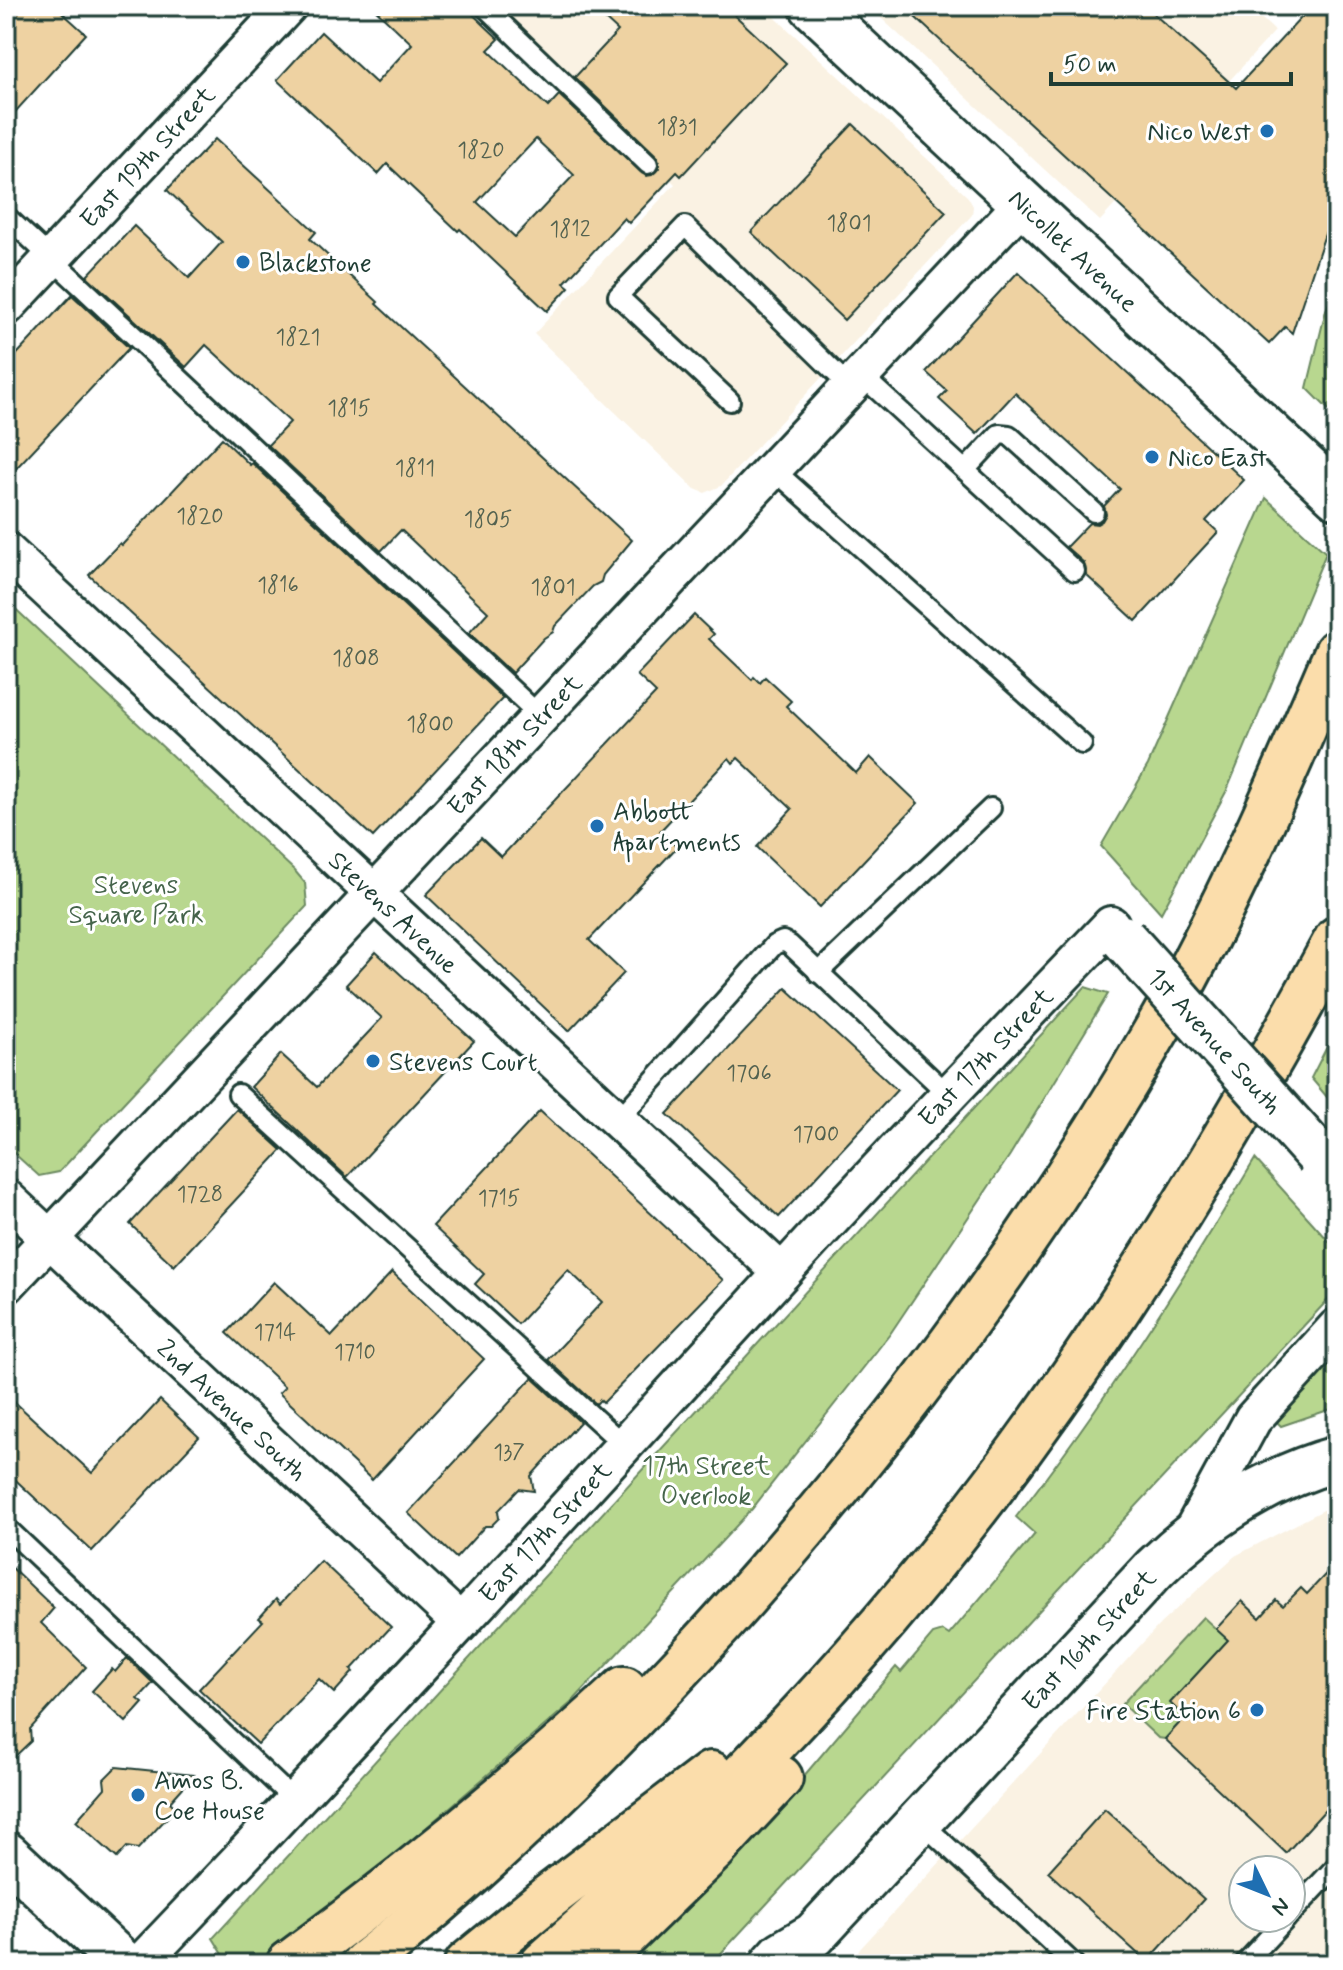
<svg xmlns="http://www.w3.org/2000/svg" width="1343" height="1970" font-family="Mynerve,sans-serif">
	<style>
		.built { fill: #faf2e3; fill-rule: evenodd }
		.green { fill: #b8d78f; stroke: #6c8a62; stroke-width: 2 }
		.building { fill: #eed2a2; stroke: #1f3d34; stroke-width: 2; fill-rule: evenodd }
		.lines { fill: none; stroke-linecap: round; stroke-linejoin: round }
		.lane-casing { stroke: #1f3d34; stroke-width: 24 }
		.street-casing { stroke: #1f3d34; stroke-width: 42 }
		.secondary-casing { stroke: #1f3d34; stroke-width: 50 }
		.highway-casing { stroke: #1f3d34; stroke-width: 50 }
		.lane { stroke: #fff; stroke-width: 18 }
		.street { stroke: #fff; stroke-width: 36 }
		.secondary { stroke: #fff; stroke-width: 44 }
		.highway { stroke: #fbddab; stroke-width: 44 }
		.secondary-bridge-casing { stroke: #1f3d34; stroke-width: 50; stroke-linecap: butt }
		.secondary-bridge { stroke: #fff; stroke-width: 44 }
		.poi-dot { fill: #1f6fb2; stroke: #fff; stroke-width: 3 }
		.labels { text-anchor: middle; stroke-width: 6; stroke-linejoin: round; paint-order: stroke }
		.number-label { font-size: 22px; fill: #536250 }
		.poi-label { font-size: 26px; fill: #1f3d34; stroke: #fff; text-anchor: start }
		.street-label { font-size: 26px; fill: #1f3d34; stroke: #fff }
		.park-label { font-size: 26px; fill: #45644b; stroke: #fff }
	</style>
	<rect width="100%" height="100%" fill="#fff"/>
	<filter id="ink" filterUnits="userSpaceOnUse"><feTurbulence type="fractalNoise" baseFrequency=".0125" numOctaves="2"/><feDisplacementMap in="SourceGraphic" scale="16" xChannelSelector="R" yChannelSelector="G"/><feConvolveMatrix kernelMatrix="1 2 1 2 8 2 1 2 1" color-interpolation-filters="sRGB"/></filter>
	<g filter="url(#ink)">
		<g class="built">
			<polygon points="486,6 763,6 968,197 973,206 972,215 721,486 705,493 695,489 534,334 675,184"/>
			<polygon points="868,6 1248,6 1275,31 1100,221"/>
			<path d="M1337,1503V1964H846L1161,1623L1235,1556ZM1243,1870H1291V1918H1243Z"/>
		</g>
		<g class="green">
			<polygon points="1337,285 1337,418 1307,388 1326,310"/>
			<polygon points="1266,498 1326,553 1227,790 1161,913 1101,846 1148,765"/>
			<polygon points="6,600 295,871 305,883 307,906 59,1172 39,1176 6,1146"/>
			<polygon points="1085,987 1108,994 1010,1155 890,1334 752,1509 571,1703 405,1846 258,1964 229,1964 213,1938"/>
			<polygon points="1337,1027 1337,1109 1311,1078"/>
			<path d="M1255,1159L1337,1250V1290L711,1964H621L696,1891L803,1777L896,1667L901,1672L933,1634L943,1631L949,1635L1035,1534L1016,1517C1105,1403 1181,1283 1255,1159Z"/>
			<polygon points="1337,1352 1337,1407 1281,1426 1277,1422 1279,1416"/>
			<polygon points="1203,1617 1228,1640 1171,1702 1185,1717 1165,1739 1158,1738 1122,1704"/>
		</g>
		<g class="building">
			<polygon points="6,6 55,6 86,34 6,122"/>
			<path d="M372,6H464L499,39L488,50L548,107L559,95L646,176L652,175L659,168L657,156L575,77L618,31L591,6H725L786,63L681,176L677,172L629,223L624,218L564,283L569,287L547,311L460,229L458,231L387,164L378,174L277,80L321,32L376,83L412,44ZM536,139L574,175L515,237L477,202Z"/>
			<polygon points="903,6 1145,6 1236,88 1312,6 1337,6 1337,198 1292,333 1285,327 1269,344"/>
			<polygon points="853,124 946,212 844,320 751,232"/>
			<polygon points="215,139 316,232 310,239 378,302 376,304 632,540 603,575 601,582 593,586 555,626 553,632 544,638 512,673 469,633 488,612 401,530 381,551 268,445 290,422 206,345 186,367 87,276 134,226 189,278 222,242 167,190"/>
			<polygon points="1018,272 1244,480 1206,521 1218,532 1136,621 1086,575 1084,563 1066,547 1089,523 1097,524 1102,521 1106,514 1104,506 1120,489 1015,393 977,434 939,399 947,391 926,372"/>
			<polygon points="72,295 129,348 6,479 6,366"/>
			<polygon points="222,438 250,465 252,463 503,698 373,837 89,575 120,543 122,545"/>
			<polygon points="694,615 714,634 709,639 752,680 754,677 760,683 765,677 791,701 786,706 856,773 870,757 918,803 820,907 757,847 792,809 738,758 733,763 729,758 660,831 677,847 589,940 624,973 569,1031 426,895 481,838 501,857 656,693 637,675"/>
			<polygon points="376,952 474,1041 347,1177 251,1087 281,1054 317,1087 382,1018 346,985"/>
			<polygon points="786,988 897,1090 779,1217 667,1114"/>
			<polygon points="237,1109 282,1150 174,1266 130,1224"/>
			<polygon points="540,1111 723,1280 603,1403 600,1400 596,1404 548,1360 602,1302 568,1270 518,1324 475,1284 484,1274 433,1226"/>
			<polygon points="392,1272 484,1359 372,1480 279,1393 285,1387 227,1333 274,1282 332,1336"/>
			<polygon points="532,1378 580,1422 531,1476 534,1491 519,1489 498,1511 499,1518 491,1526 485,1526 456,1558 408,1513"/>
			<polygon points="6,1394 92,1473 160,1400 199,1437 92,1551 6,1471"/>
			<polygon points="321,1561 391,1627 351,1670 353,1672 334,1693 319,1679 258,1744 199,1689 263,1621 259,1618 276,1599 280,1604"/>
			<polygon points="6,1562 54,1608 41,1623 86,1667 30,1729 31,1741 6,1765"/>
			<polygon points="1337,1562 1337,1797 1286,1853 1165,1739 1185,1717 1170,1703 1228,1640 1216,1629 1242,1601 1260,1618 1276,1600 1283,1606 1301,1588 1307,1594"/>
			<polygon points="127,1658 153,1683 138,1699 143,1703 126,1722 92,1691 112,1669 115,1672"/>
			<polygon points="116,1767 194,1775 170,1802 176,1808 138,1849 127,1847 117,1858 76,1821 105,1788 104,1779"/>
			<polygon points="1105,1809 1204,1899 1147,1962 1048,1872"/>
		</g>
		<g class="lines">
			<defs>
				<g id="lane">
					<polyline points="484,6 648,164"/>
					<polyline points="6,216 540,716"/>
					<polyline points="861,375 1075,571"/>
					<polyline points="730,401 618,296 685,226 850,387"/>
					<polyline points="773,469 1082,744"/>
					<polyline points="965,470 999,434 1009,435 1094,512"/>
					<polyline points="818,973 991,808"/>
					<polyline points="238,1094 625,1446"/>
					<polyline points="618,1120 774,945 783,941 790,945 949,1095"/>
					<polyline points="6,1527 295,1801"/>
					<polyline points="920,1821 1074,1964"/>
					<polyline points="1291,1914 1337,1865"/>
					<polyline points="1244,1964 1287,1918"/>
				</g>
				<g id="street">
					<path id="s1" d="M6,307L288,6"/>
					<path id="s2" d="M6,551L782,1273"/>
					<path id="s3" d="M6,1198L460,1622"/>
					<path id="s4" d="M6,1285L1023,203"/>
					<polyline points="1190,1535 1253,1419 1337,1327"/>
					<path id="s5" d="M140,1964C357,1737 570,1505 782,1273C889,1155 1001,1041 1111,925"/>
				</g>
				<g id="secondary">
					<path id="s6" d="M812,6L1337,496"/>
					<polyline points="6,1854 124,1964"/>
					<path id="s7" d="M773,1964L782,1954L814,1935L1155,1568C1207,1518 1267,1478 1337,1459"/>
				</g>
				<g id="highway">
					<path d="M289,1964C406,1878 518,1787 624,1689"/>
					<path d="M364,1964C479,1873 584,1771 684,1664C867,1468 1030,1252 1163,1019C1230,901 1283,776 1337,652"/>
					<polyline points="467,1964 550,1896 711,1774"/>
					<path d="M543,1964C653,1867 758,1765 855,1655C1045,1441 1202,1190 1337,939"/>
					<polyline points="596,1964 714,1849 780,1778"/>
				</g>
			</defs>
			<use href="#lane" class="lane-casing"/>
			<use href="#street" class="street-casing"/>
			<use href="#secondary" class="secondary-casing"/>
			<use href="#highway" class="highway-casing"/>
			<use href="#lane" class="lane"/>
			<use href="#street" class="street"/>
			<use href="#secondary" class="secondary"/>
			<use href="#highway" class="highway"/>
			<defs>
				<g id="secondary-bridge">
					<path id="s8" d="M1123,938L1318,1155"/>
				</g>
			</defs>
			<use href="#secondary-bridge" class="secondary-bridge-casing"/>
			<use href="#secondary-bridge" class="secondary-bridge"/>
		</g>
	</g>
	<g class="poi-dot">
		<circle cx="1267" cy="131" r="8"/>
		<circle cx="243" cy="262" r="8"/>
		<circle cx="1152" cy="457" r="8"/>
		<circle cx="597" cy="826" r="8"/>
		<circle cx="373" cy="1061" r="8"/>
		<circle cx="1257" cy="1710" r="8"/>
		<circle cx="138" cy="1795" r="8"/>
	</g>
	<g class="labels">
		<g class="number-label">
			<text x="677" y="134">1831</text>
			<text x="481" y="157">1820</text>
			<text x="849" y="230">1801</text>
			<text x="570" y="236">1812</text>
			<text x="298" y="344">1821</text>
			<text x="349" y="415">1815</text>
			<text x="415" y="475">1811</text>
			<text x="200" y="523">1820</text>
			<text x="488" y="526">1805</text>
			<text x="278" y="592">1816</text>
			<text x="553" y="594">1801</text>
			<text x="356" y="665">1808</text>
			<text x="430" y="731">1800</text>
			<text x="749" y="1080">1706</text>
			<text x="816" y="1141">1700</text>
			<text x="200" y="1201">1728</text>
			<text x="499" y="1205">1715</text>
			<text x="275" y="1339">1714</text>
			<text x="355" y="1359">1710</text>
			<text x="509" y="1459">137</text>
		</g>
		<g class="poi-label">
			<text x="1251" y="140" text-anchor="end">Nico West</text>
			<text x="259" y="271">Blackstone</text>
			<text x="1168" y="466">Nico East</text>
			<text x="613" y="820">Abbott<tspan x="613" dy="30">Apartments</tspan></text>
			<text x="389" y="1070">Stevens Court</text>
			<text x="1241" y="1719" text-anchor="end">Fire Station 6</text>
			<text x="154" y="1789">Amos B.<tspan x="154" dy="30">Coe House</tspan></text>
		</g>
		<g class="street-label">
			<text dy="9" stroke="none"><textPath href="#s1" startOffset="206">East 19th Street</textPath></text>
			<text dy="9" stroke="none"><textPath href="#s6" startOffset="358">Nicollet Avenue</textPath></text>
			<text dy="9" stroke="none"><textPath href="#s4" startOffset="742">East 18th Street</textPath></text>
			<text dy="9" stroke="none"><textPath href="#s2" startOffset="530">Stevens Avenue</textPath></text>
			<text dy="9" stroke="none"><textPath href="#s8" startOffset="138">1st Avenue South</textPath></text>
			<text dy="9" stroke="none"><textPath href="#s5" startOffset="1240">East 17th Street</textPath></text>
			<text dy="9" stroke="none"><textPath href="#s3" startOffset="310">2nd Avenue South</textPath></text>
			<text dy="9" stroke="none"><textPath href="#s5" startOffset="592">East 17th Street</textPath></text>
			<text dy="9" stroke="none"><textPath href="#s7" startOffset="454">East 16th Street</textPath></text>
		</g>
		<g class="park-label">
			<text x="136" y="893">Stevens<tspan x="136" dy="30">Square Park</tspan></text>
			<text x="706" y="1474">17th Street<tspan x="706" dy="30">Overlook</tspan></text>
		</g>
	</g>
	<rect width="1343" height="1970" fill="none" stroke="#fff" stroke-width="32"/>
	<rect x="16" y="16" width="1311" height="1938" fill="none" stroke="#1f3d34" stroke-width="3" filter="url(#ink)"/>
	<g transform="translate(1267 1894) rotate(133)"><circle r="38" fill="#ffffff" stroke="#a5b1ae" stroke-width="2"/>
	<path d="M0-6L14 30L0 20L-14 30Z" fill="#1f6fb2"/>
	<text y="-12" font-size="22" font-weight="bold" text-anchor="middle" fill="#1f3d34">N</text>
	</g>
	<path d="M1051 72v12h240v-12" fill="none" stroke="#1f3d34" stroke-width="4"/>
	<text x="1063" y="72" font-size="24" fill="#1f3d34" stroke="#ffffff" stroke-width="6" paint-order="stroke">50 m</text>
</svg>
